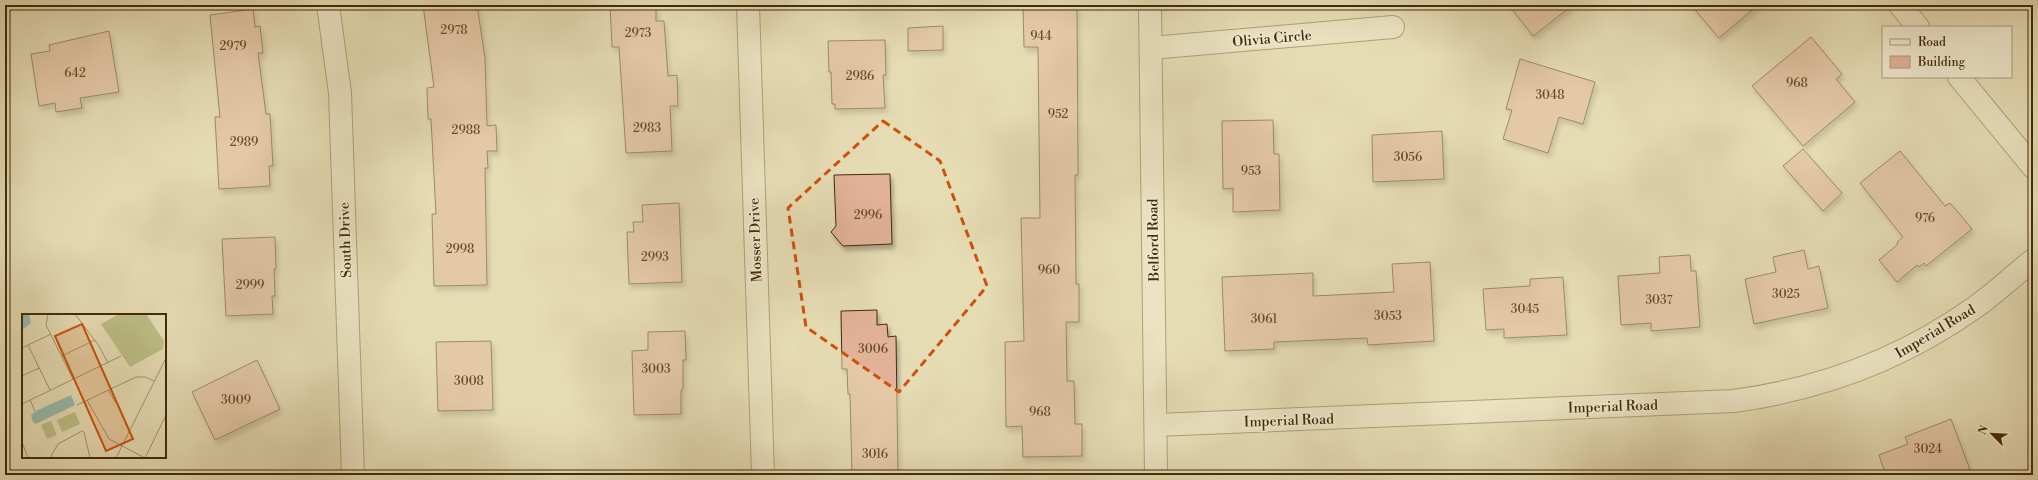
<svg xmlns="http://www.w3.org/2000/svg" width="2038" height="480" font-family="'Libre Bodoni',serif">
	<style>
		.building { fill: #e2b298; stroke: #432b08; filter: url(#shadow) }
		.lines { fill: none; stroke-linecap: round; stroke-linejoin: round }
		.minor-casing { stroke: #6c5733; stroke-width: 24 }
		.minor { stroke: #efe8ce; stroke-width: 22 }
		.marked { fill: none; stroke: #cf520b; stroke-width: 3; stroke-dasharray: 8 5; stroke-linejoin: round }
		.labels { text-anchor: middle; stroke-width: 3.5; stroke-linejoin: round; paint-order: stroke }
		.number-label { font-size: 12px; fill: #6b4d2c }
		.street-label { font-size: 14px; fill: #432b08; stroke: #efe8ce }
		.inset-road { fill: none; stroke: #a5956f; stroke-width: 1 }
		.view { fill: #cf520b; fill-opacity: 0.15; stroke: #cf520b; stroke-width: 2 }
		.inset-edge { fill: none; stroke: #432b08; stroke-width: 2 }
	</style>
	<defs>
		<filter id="shadow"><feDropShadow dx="2.5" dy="4.5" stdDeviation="2" flood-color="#0004"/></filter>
	</defs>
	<rect width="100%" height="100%" fill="#e6dcb4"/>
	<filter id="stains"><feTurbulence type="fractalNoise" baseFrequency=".005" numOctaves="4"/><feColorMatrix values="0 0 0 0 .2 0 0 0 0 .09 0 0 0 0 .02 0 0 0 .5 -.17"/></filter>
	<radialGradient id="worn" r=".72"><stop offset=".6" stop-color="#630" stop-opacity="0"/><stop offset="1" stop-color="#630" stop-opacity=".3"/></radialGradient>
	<g class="building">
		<polygon points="423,5 477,5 485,58 487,126 496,125 497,151 487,151 488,168 485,168 487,285 434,286 432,214 436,214 431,119 428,119 427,88 434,87"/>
		<polygon points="610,5 656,5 656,21 664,21 668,76 677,75 678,106 670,106 672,151 626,153 619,47 612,47"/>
		<polygon points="1023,5 1077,5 1078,175 1075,175 1076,284 1079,284 1079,322 1066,322 1067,381 1074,381 1075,424 1082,424 1082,456 1023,457 1022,426 1006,427 1005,342 1024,341 1021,218 1040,218 1038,47 1024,47"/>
		<polygon points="1509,5 1573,5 1533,36"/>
		<polygon points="1691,5 1758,5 1719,38"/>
		<polygon points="253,9 255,27 260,26 263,53 258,53 266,114 270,114 273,166 269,166 270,186 219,189 215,117 220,117 210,15"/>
		<polygon points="943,26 943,50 908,51 908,28"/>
		<polygon points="109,31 119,92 80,98 82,108 56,112 55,103 39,106 31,54 50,51 49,45"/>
		<polygon points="1811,37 1842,74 1836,79 1855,102 1803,146 1752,86"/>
		<polygon points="885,40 886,75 883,75 885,108 835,109 835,104 832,104 831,72 829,72 828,41"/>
		<polygon points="1520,59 1595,82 1583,124 1559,117 1548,153 1503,139 1512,110 1506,109"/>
		<polygon points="1273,120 1274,154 1279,154 1280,210 1233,212 1233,188 1223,189 1222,121"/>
		<polygon points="1442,131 1444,179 1373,182 1372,135"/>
		<polygon points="1803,149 1842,193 1823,211 1783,166"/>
		<polygon points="1900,151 1945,206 1950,203 1972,229 1926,266 1924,263 1919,267 1917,265 1897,282 1879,260 1898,244 1897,242 1903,237 1860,183"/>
		<polygon points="890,174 892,244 843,246 831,232 836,226 834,175"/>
		<polygon points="679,203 682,282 629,284 627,232 634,232 633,222 643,222 642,205"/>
		<polygon points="275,237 276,269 274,269 275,296 272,296 273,314 226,316 222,239"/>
		<polygon points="1804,250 1808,269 1819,266 1828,308 1754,324 1745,279 1776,272 1773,257"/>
		<polygon points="1690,255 1691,271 1696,271 1700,327 1651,331 1651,323 1621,325 1618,276 1660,273 1659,257"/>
		<polygon points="1430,262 1434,341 1368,345 1367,338 1274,342 1274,349 1225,351 1222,277 1313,273 1313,296 1394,292 1392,264"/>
		<polygon points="1563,277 1567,335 1504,338 1504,329 1486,330 1483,289 1530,286 1530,279"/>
		<polygon points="877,310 877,325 887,324 888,337 896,336 898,475 852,475 850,394 848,394 847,369 842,369 841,311"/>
		<polygon points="685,331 686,360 683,360 683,389 681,390 681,414 634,415 632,351 648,350 648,332"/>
		<polygon points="491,341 493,410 438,411 436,342"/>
		<polygon points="257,360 280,409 215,440 192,392"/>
		<polygon points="1951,419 1972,475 1886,475 1879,455 1908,444 1905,437"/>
	</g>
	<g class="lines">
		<defs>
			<g id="minor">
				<polyline points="328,5 340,93 353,475"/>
				<polyline points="748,5 763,475"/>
				<polyline points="1150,5 1156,475"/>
				<polyline points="1900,5 1918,27"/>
				<polyline points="1151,48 1393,27"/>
				<polyline points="1959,77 2033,167"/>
				<path d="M1156,425L1734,401C1822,389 1902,359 1974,308C1994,294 2013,276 2033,260"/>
			</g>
		</defs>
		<use href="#minor" class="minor-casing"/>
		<use href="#minor" class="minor"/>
	</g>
	<path d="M0 0H2038V480H0ZM883,121L940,161L987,286L899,392L806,327L788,208Z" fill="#e6dcb4" fill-opacity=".55" fill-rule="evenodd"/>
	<path class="marked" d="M883,121L940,161L987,286L899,392L806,327L788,208Z"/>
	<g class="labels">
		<g class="number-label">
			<text x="454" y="34">2978</text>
			<text x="638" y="37">2973</text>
			<text x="1041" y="40">944</text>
			<text x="233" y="50">2979</text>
			<text x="75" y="77">642</text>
			<text x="860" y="80">2986</text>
			<text x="1797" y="87">968</text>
			<text x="1550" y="99">3048</text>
			<text x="1058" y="118">952</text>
			<text x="647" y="132">2983</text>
			<text x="466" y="134">2988</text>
			<text x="244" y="146">2989</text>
			<text x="1408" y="161">3056</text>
			<text x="1251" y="175">953</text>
			<text x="868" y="219">2996</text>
			<text x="1925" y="222">976</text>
			<text x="460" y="253">2998</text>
			<text x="655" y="261">2993</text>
			<text x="1049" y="274">960</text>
			<text x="250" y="289">2999</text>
			<text x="1786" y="298">3025</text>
			<text x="1659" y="304">3037</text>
			<text x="1525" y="313">3045</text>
			<text x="1388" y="320">3053</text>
			<text x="1264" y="323">3061</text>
			<text x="873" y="353">3006</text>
			<text x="656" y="373">3003</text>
			<text x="469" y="385">3008</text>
			<text x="236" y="404">3009</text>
			<text x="1040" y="416">968</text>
			<text x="1928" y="453">3024</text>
			<text x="875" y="458">3016</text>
		</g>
		<g class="street-label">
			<text transform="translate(1272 38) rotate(-5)" y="5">Olivia Circle</text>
			<text transform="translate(345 240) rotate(-92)" y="5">South Drive</text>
			<text transform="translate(755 240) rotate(-92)" y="5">Mosser Drive</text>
			<text transform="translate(1153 240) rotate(-91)" y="5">Belford Road</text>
			<text transform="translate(1935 331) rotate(-31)" y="5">Imperial Road</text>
			<text transform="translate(1613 406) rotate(-2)" y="5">Imperial Road</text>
			<text transform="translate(1289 420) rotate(-2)" y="5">Imperial Road</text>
		</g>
	</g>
	<g transform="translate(22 314)">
		<rect width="144" height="144" fill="#e6dcb4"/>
		<path d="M97,0H124L142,27L141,35L108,53L79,10ZM53,98L58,110L40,118L35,106ZM29,107L35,121L25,125L19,111Z" fill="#bdbe87"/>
		<path d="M7,0L9,9L0,16V1ZM49,81L53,91L14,110L11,108L9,101L14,97Z" fill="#96bcad"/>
		<path class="inset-road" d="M26,0L24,11L51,65M53,0L77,32L86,49M6,31L28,76M0,34L29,20M40,42L73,26M0,62L17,54M86,76L94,89M8,86L13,97M65,86L87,125L123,144L144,101M0,90L99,42M55,91L114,63H123L132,67M0,128L6,144M28,144L36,130L60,117L62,118L68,144M94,144L144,44"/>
		<path class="view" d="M60,10L111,125L84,137L33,22Z"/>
		<rect width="144" height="144" class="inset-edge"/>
	</g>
	<rect width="2038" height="480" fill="none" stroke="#e6dcb4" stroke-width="20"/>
	<rect x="6" y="6" width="2026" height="468" fill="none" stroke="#432b08" stroke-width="2"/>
	<rect x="10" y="10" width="2018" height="460" fill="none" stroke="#432b08"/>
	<rect x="1882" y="26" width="130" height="52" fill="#efe8ce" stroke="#aa9c7f"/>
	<rect x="1890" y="39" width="20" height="6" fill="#efe8ce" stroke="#aa9c7f"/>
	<text x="1918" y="46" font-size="12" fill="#432b08">Road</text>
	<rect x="1890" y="56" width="20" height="12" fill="#e2b298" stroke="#aa9c7f"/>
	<text x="1918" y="66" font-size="12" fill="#432b08">Building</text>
	<g transform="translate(1992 434) rotate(294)" stroke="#efe8ce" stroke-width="3" paint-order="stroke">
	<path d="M0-3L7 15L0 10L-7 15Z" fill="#432b08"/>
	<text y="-6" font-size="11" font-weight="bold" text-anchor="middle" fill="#432b08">N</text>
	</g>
	<rect width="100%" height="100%" filter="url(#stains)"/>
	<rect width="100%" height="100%" fill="url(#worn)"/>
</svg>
